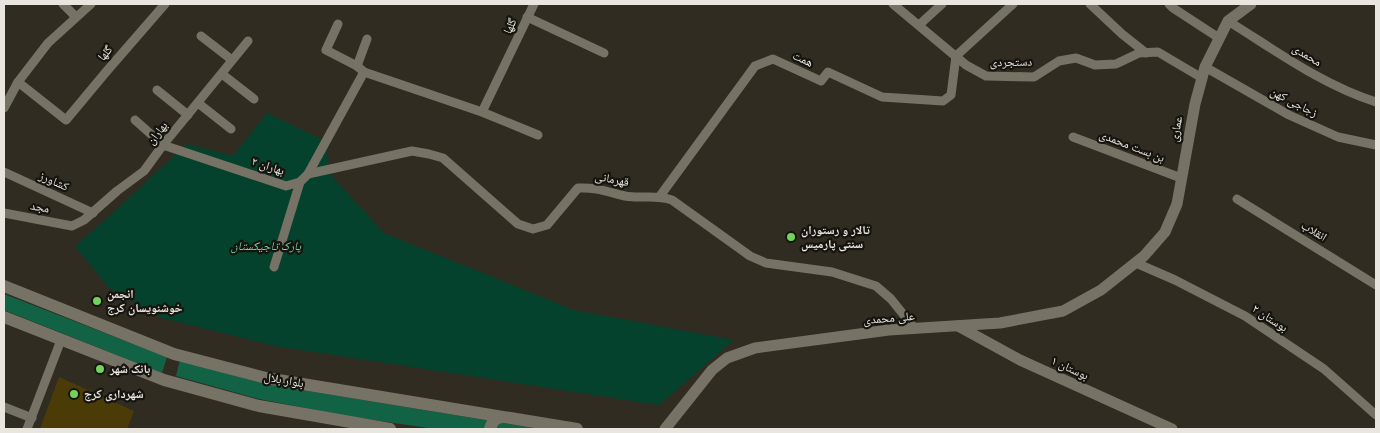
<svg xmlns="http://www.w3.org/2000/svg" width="1380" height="433" font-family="'Times New Roman','Noto Naskh Arabic',serif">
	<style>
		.green { fill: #05422d }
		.forest { fill: #126246 }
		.building { fill: #4b3c07 }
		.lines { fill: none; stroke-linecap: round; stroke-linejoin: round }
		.minor { stroke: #767265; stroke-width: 9 }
		.tertiary { stroke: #767265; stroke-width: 11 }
		.secondary { stroke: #767265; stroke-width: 12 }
		.poi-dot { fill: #74d25c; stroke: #16140f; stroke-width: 2 }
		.labels { text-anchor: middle; stroke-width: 4.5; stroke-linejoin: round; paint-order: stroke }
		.street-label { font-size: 12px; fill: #e8e6de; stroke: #16140f }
		.poi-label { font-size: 12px; font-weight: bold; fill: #e8e6de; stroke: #16140f; text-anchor: start }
		.park-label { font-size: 12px; font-style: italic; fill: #6fd7ab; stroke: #16140f }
	</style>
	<rect width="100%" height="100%" fill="#302c21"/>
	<polygon class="green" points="267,113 325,141 330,174 384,233 574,310 734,340 659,405 275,346 162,318 109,288 75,246 104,221 187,144 233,156"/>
	<g class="forest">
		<polygon points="4,294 167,357 162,373 4,310"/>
		<polygon points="180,360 265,384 540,429 435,429 347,416 259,399 176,376"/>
	</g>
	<polygon class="building" points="59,377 134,411 127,429 40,429"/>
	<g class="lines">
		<g class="minor">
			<polyline points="63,4 76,17"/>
			<polyline points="893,4 966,65 986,76 1034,77 1059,61 1076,58 1095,65 1116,64 1139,53 1158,52 1202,78"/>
			<polyline points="1090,4 1122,34 1146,53"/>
			<polyline points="1169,4 1173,8 1219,38"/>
			<polyline points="527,17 604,53"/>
			<path d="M1228,21C1275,50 1322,85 1376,102"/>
			<polyline points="338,24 326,50 357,66 364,72 482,112 538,135"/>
			<polyline points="919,25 942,4"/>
			<polyline points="201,36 232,60"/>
			<polyline points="357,66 367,39"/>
			<polyline points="1205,67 1289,115 1338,137 1376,145"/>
			<polyline points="222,74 254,99"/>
			<polyline points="18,82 66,120 106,72 165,4"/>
			<polyline points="157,90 188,115"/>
			<polyline points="198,103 231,129"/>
			<polyline points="4,108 18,82 48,43 91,4"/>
			<polyline points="482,112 534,4"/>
			<polyline points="135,120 163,145 286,186 300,182 308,174 364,72"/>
			<polyline points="1073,137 1181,178"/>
			<polyline points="4,172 93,213"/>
			<path d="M308,174L412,151L429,154L443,158L518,224L533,229L547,225L578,188C596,187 608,192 625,196C642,199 654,194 672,200L750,256L766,263L832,272L876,286L891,299L915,329"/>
			<polyline points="660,196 755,66 773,59 821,81 828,72 882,97 943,101 951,95 956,56 1013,4"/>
			<polyline points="1237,199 1376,285"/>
			<polyline points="4,213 72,226 84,220 117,191 144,171 163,145 248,41"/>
			<polyline points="1136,263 1175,280 1245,316 1324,369 1376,415"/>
			<polyline points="274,267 300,182"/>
			<polyline points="4,407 32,418"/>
			<polyline points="27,429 61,340"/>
		</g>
		<g class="tertiary">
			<polyline points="958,326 1020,360 1172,429"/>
			<polyline points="665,429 712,370 727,358 755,348 889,330 1000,323 1063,311 1101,290 1144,256 1165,232 1177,204 1195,104 1205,67 1228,21 1251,4"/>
		</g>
		<g class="secondary">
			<polyline points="4,286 174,354 266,378 577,429"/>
			<polyline points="4,317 164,380 259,406 390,429"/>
			<path d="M490,429C492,422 494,419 501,417"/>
		</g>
	</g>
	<g class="poi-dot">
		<circle cx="791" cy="237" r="5"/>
		<circle cx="97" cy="301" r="5"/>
		<circle cx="100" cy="369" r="5"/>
		<circle cx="74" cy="394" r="5"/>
	</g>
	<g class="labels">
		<g class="street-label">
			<text transform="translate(510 26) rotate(-65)" y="4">گلها</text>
			<text transform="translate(105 53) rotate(-49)" y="4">گلها</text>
			<text transform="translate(1307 55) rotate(31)" y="4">محمدی</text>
			<text transform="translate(803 59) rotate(25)" y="4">همت</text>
			<text transform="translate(1011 62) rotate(-1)" y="4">دستجردی</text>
			<text transform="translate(1294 102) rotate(27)" y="4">زجاجی کهن</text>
			<text transform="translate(1176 129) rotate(-79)" y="4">عماری</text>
			<text transform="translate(157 133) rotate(-52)" y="4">بهاران</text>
			<text transform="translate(1132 146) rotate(21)" y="4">بن بست محمدی</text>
			<text transform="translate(268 166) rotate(18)" y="4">بهاران ۲</text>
			<text transform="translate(612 179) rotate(11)" y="4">قهرمانی</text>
			<text transform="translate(54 181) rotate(24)" y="4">کشاورز</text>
			<text transform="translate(40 207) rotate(10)" y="4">مجد</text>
			<text transform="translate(1314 231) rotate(31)" y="4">انقلاب</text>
			<text transform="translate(889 318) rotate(-5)" y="4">علی محمدی</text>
			<text transform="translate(1270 318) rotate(33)" y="4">بوستان ۲</text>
			<text transform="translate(1070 368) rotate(25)" y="4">بوستان ۱</text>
			<text transform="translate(284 380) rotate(10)" y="4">بلوار بلال</text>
		</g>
		<g class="poi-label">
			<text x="801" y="234">تالار و رستوران<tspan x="801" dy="14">سنتی پارمیس</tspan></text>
			<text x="107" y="298">انجمن<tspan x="107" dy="14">خوشنویسان کرج</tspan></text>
			<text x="110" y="373">بانک شهر</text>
			<text x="84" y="398">شهرداری کرج</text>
		</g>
		<g class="park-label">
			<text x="266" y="250">پارک تاجیکستان</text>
		</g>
	</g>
	<rect width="1380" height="433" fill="none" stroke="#e8e6de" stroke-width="10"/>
</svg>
